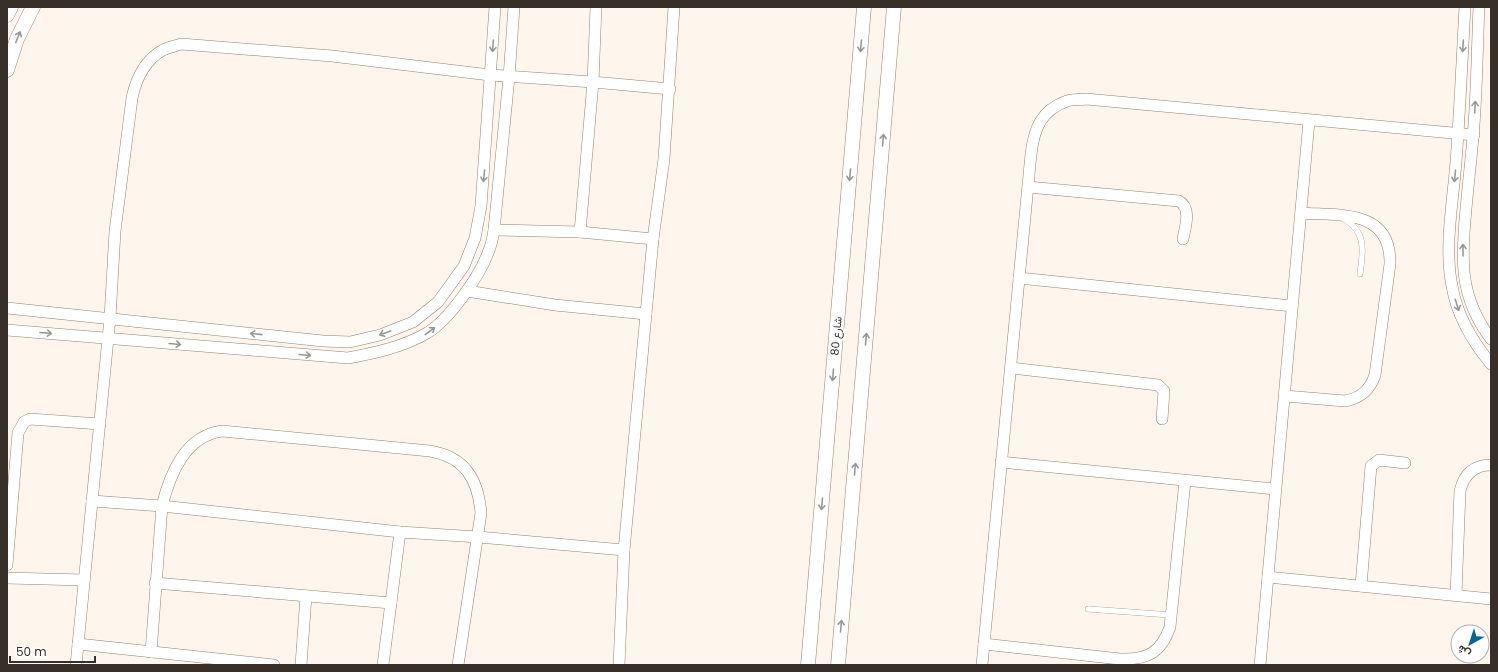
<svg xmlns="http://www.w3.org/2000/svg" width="1498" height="672" font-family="Poppins,Vazirmatn,sans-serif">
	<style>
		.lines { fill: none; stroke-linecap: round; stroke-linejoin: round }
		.service-casing { stroke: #968170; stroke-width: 6 }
		.minor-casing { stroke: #968170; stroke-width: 12 }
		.tertiary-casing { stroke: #968170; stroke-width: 15 }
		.service { stroke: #fff; stroke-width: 5.5 }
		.minor { stroke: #fff; stroke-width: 11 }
		.tertiary { stroke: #fff; stroke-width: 14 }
		.oneway { stroke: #9c9794 }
		.labels { text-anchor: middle; stroke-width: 4; stroke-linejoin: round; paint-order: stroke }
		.street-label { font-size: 11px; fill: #382f28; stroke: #fff }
	</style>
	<rect width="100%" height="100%" fill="#fef5ed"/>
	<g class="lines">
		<defs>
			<g id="service">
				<path d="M1344,219C1367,232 1363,252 1360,274"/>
				<polyline points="1088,609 1171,615"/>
			</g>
			<g id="minor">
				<path d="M1465,7C1462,59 1460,110 1456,162C1453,201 1444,248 1452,286C1457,316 1472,341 1491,364"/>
				<path d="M1479,7C1477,50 1477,94 1473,137C1471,161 1468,185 1466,209C1461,259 1459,297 1491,339"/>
				<path d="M1028,187L1179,201C1192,208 1185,228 1183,239"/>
				<polyline points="494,230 580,232 653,239"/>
				<polyline points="580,232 593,82 596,7"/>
				<polyline points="1019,278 1292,306"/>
				<polyline points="467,291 555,305 646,314"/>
				<polyline points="7,308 323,341 350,342 380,335 413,322 438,302 464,266 475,238 481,206 495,7"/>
				<path d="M7,330L348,358C375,353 403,347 427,333C449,320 479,277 488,253C491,246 493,237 494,230L509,77L514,7"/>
				<polyline points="1011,368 1158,385 1164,391 1162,419"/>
				<path d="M1285,396L1345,401C1361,398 1370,390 1375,375L1390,264C1391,209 1341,216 1301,213"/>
				<polyline points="1001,462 1275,489"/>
				<polyline points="92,501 162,506 400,532 478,537 624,550"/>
				<polyline points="7,565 18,433 24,422 30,419 100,424"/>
				<polyline points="1268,577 1491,599"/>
				<polyline points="7,578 84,580"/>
				<polyline points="155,583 391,603"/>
				<polyline points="1361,586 1371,466 1379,460 1405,463"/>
				<path d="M1456,595L1460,491C1464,474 1474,465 1491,465"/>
				<polyline points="78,644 274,665"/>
				<path d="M984,644L1120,659C1147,660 1161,653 1170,627L1185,481"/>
				<path d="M151,652L162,506C170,474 185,436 222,431L430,451C465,457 478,479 481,513L458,665"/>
				<path d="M76,665L110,318L115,231L132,98C136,79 145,60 163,50C169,47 176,46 181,44L332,56L490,75L593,82L670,89"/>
				<polyline points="301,665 306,596"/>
				<polyline points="383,665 400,532"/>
				<polyline points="619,665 624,550 653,239 664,159 674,7"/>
				<path d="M982,665L1031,154C1034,129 1041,110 1067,101C1072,99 1080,100 1086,99L1474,135"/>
				<polyline points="1260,665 1309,121"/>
			</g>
			<g id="tertiary">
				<polyline points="7,15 11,7"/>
				<polyline points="7,70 17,39 33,7"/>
				<polyline points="808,665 864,7"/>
				<polyline points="838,665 894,7"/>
			</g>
		</defs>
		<use href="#service" class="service-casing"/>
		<use href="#minor" class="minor-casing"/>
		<use href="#tertiary" class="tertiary-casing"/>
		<use href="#service" class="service"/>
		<use href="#minor" class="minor"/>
		<use href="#tertiary" class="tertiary"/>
	</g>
	<defs><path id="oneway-shaft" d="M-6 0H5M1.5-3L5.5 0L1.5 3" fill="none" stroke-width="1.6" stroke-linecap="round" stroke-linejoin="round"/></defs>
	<g class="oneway">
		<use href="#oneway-shaft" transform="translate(18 37) rotate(-68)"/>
		<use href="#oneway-shaft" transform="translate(493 46) rotate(94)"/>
		<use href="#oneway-shaft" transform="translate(861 46) rotate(95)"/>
		<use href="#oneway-shaft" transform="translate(1463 46) rotate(93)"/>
		<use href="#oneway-shaft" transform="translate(1475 107) rotate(-87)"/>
		<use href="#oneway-shaft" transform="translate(883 140) rotate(-85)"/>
		<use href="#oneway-shaft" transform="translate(850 175) rotate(95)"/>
		<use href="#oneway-shaft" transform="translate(484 176) rotate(96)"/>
		<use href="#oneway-shaft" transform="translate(1455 176) rotate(95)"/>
		<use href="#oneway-shaft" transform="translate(1463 250) rotate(-90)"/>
		<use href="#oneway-shaft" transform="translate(1457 305) rotate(73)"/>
		<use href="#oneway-shaft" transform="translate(430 331) rotate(-36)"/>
		<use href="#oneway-shaft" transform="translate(46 333) rotate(5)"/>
		<use href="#oneway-shaft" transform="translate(385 333) rotate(160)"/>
		<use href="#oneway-shaft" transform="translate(256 334) rotate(-174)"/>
		<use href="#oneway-shaft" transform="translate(866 339) rotate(-85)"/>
		<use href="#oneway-shaft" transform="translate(175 344) rotate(5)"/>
		<use href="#oneway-shaft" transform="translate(305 355) rotate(5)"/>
		<use href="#oneway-shaft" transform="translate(833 375) rotate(95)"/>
		<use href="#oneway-shaft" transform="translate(855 469) rotate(-85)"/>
		<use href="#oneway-shaft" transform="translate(822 504) rotate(95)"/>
		<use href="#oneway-shaft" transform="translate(841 626) rotate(-85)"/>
	</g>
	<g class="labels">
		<g class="street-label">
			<text transform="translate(836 336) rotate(-85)" y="4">شارع 80</text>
		</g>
	</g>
	<rect width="1498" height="672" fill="none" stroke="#382f28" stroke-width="16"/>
	<g transform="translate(1470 644) rotate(219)"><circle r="19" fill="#ffffff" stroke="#afaca9"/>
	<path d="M0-3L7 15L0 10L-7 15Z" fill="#006493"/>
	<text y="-6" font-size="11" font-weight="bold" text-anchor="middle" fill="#382f28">ش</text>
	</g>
	<path d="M10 656v6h85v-6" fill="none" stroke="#382f28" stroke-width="2"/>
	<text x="16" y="656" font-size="12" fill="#382f28" stroke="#ffffff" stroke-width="3" paint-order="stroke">50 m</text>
</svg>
